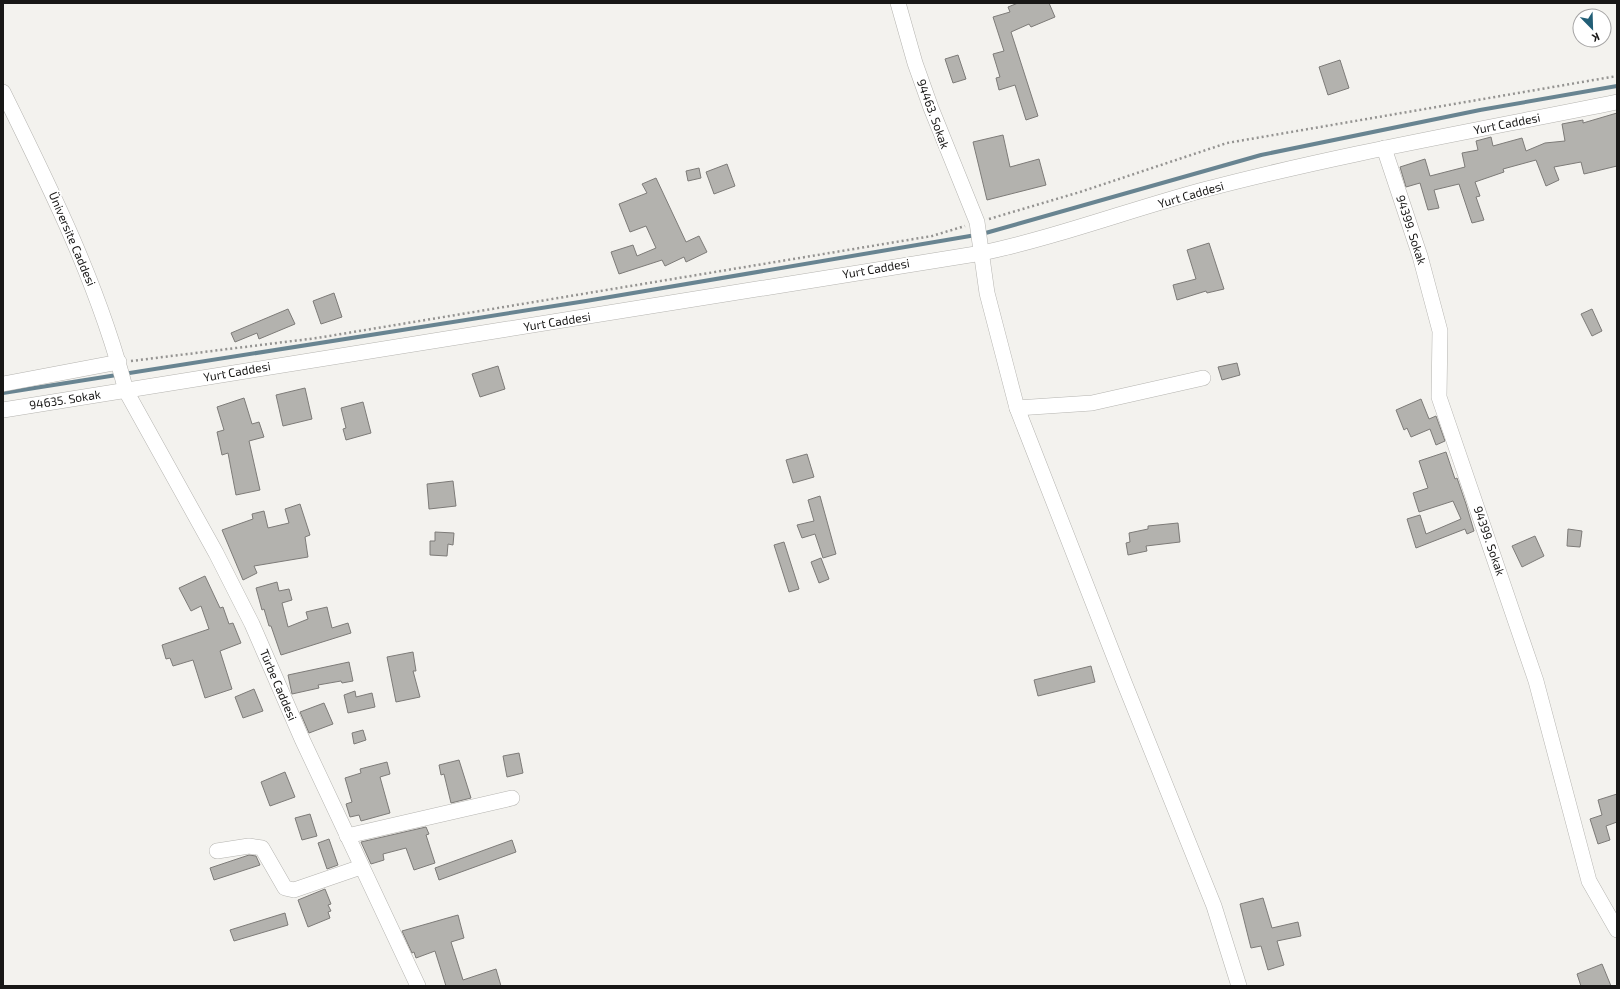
<svg xmlns="http://www.w3.org/2000/svg" width="1620" height="989" font-family="'Exo 2',sans-serif">
	<style>
		.lines { fill: none; stroke-linecap: round; stroke-linejoin: round }
		.stream { stroke: #688491; stroke-width: 4 }
		.building { fill: #b3b2ae; stroke: #7d7b78 }
		.minor-casing { stroke: #b5b4b0; stroke-width: 16 }
		.path { stroke: #949391; stroke-width: 2.5; stroke-dasharray: 2 3; stroke-linecap: butt }
		.minor { stroke: #fff; stroke-width: 15 }
		.labels { text-anchor: middle; stroke-width: 3.5; stroke-linejoin: round; paint-order: stroke }
		.street-label { font-size: 12px; fill: #181716; stroke: #fff }
	</style>
	<rect width="100%" height="100%" fill="#f3f2ee"/>
	<g class="lines">
		<g class="stream">
			<polyline points="982,234 1261,155 1480,110 1617,86"/>
			<polyline points="3,393 586,301 976,235"/>
		</g>
	</g>
	<g class="building">
		<polygon points="1018,3 1049,3 1055,17 1031,27 1029,24 1011,32 1038,116 1026,120 1015,85 999,90 996,78 1000,77 993,54 1004,51 993,17 1010,12 1008,7"/>
		<polygon points="958,55 966,79 953,83 945,59"/>
		<polygon points="1340,60 1349,88 1328,95 1319,67"/>
		<polygon points="1617,113 1617,166 1584,174 1581,162 1554,167 1559,180 1546,186 1536,160 1503,169 1504,172 1475,182 1480,196 1476,197 1484,220 1472,223 1459,184 1434,190 1439,208 1428,210 1420,183 1406,187 1400,167 1425,159 1430,176 1465,167 1462,153 1478,150 1476,141 1491,137 1493,146 1522,138 1526,151 1545,143 1565,141 1562,124 1583,120 1583,123"/>
		<polygon points="1003,135 1010,167 1039,159 1046,185 987,200 973,142"/>
		<polygon points="727,164 735,186 714,194 706,172"/>
		<polygon points="699,168 701,178 688,181 686,171"/>
		<polygon points="656,178 686,242 699,236 707,252 686,262 684,257 665,266 662,260 619,274 611,252 633,245 637,256 656,248 646,226 630,232 619,204 647,193 642,184"/>
		<polygon points="1209,243 1224,289 1207,293 1206,291 1177,300 1173,285 1196,279 1187,250"/>
		<polygon points="334,293 342,317 321,324 313,301"/>
		<polygon points="288,309 295,324 259,339 257,333 235,342 231,333"/>
		<polygon points="1592,309 1602,331 1592,336 1581,314"/>
		<polygon points="1237,363 1240,375 1222,380 1218,367"/>
		<polygon points="498,366 505,389 480,397 472,374"/>
		<polygon points="305,388 312,419 283,426 276,395"/>
		<polygon points="244,398 252,424 259,422 264,437 249,441 260,490 236,495 228,453 222,455 217,432 224,430 217,407"/>
		<polygon points="1421,399 1429,419 1436,416 1445,441 1436,445 1430,429 1411,437 1407,428 1404,430 1396,410"/>
		<polygon points="363,402 371,433 346,440 343,429 346,428 341,408"/>
		<polygon points="1446,452 1455,479 1457,478 1466,504 1474,531 1467,534 1465,529 1416,548 1407,519 1420,515 1426,534 1461,519 1453,501 1419,512 1413,493 1428,488 1419,461"/>
		<polygon points="807,454 814,477 793,483 786,460"/>
		<polygon points="453,481 456,506 429,509 427,484"/>
		<polygon points="820,496 836,554 823,558 815,534 802,538 797,525 814,521 808,500"/>
		<polygon points="300,504 310,535 305,537 308,557 254,566 257,573 243,580 222,530 253,519 252,514 264,511 268,528 289,523 285,509"/>
		<polygon points="1178,523 1180,542 1146,546 1147,551 1128,555 1126,543 1130,542 1129,533 1148,529 1148,526"/>
		<polygon points="1568,529 1582,531 1580,547 1567,546"/>
		<polygon points="435,532 454,533 453,545 448,544 447,556 430,555 430,541 435,541"/>
		<polygon points="1535,536 1544,556 1522,567 1512,546"/>
		<polygon points="784,542 799,589 789,592 774,545"/>
		<polygon points="821,558 829,579 819,583 811,562"/>
		<polygon points="205,576 220,608 223,607 229,624 233,623 241,643 220,651 232,689 205,698 193,660 173,666 170,658 166,659 162,645 209,629 201,606 191,611 179,588"/>
		<polygon points="277,582 279,591 289,589 292,600 282,603 288,627 308,619 306,612 327,607 332,628 348,623 351,633 281,655 271,626 269,626 264,609 262,610 256,588"/>
		<polygon points="413,652 416,671 413,671 420,697 396,702 387,657"/>
		<polygon points="349,662 353,681 342,683 341,681 318,685 319,688 292,694 288,675"/>
		<polygon points="1091,666 1095,682 1038,696 1034,680"/>
		<polygon points="254,689 263,711 243,718 235,697"/>
		<polygon points="355,691 356,697 372,693 375,707 348,713 344,695"/>
		<polygon points="324,703 333,724 309,733 300,712"/>
		<polygon points="363,730 366,740 354,744 352,733"/>
		<polygon points="519,753 523,773 507,777 503,756"/>
		<polygon points="459,760 471,798 451,803 444,774 441,775 439,765"/>
		<polygon points="387,762 390,774 380,777 390,813 361,821 359,815 350,817 346,804 352,802 345,778 361,773 360,769"/>
		<polygon points="285,772 295,797 270,806 261,782"/>
		<polygon points="1617,794 1617,822 1606,826 1610,840 1598,844 1590,819 1602,815 1598,800"/>
		<polygon points="310,814 317,836 302,840 295,818"/>
		<polygon points="426,827 429,834 426,835 435,863 414,870 406,848 383,854 384,860 371,864 361,842"/>
		<polygon points="329,839 338,865 327,869 318,843"/>
		<polygon points="512,840 516,852 439,880 435,868"/>
		<polygon points="249,855 256,856 260,865 214,880 210,868"/>
		<polygon points="325,889 331,904 328,905 331,911 328,912 330,918 308,927 298,900"/>
		<polygon points="1263,898 1272,928 1298,922 1301,936 1277,941 1284,965 1268,970 1261,946 1251,948 1240,904"/>
		<polygon points="285,913 288,925 234,941 230,930"/>
		<polygon points="458,915 464,938 451,942 463,980 496,969 501,986 446,986 435,951 416,958 414,952 412,953 402,931"/>
		<polygon points="1602,964 1611,986 1581,986 1577,974"/>
	</g>
	<g class="lines">
		<defs>
			<g id="minor">
				<polyline points="898,3 915,63 931,108 977,222 987,293 1017,408 1124,682 1214,906 1239,986"/>
				<path d="M3,92C51,189 99,286 126,391L216,553L252,624L302,739L418,986"/>
				<polyline points="1384,148 1420,256 1440,331 1439,397 1536,681 1589,881 1617,930"/>
				<polyline points="3,384 119,362"/>
				<polyline points="1017,408 1092,403 1203,378"/>
				<path d="M3,410L982,253C1057,237 1129,210 1203,190C1340,154 1479,130 1617,102"/>
				<polyline points="347,836 512,798"/>
				<polyline points="217,851 249,846 262,848 285,888 294,890 361,867"/>
			</g>
		</defs>
		<use href="#minor" class="minor-casing"/>
		<g class="path">
			<polyline points="989,219 1080,192 1227,143 1617,76"/>
			<polyline points="131,361 317,338 932,236 965,226"/>
		</g>
		<use href="#minor" class="minor"/>
	</g>
	<g class="labels">
		<g class="street-label">
			<text transform="translate(933 114) rotate(70)" y="4">94463. Sokak</text>
			<text transform="translate(1507 124) rotate(-11)" y="4">Yurt Caddesi</text>
			<text transform="translate(1191 195) rotate(-16)" y="4">Yurt Caddesi</text>
			<text transform="translate(1411 230) rotate(72)" y="4">94399. Sokak</text>
			<text transform="translate(72 239) rotate(67)" y="4">Üniversite Caddesi</text>
			<text transform="translate(876 269) rotate(-10)" y="4">Yurt Caddesi</text>
			<text transform="translate(557 322) rotate(-9)" y="4">Yurt Caddesi</text>
			<text transform="translate(237 372) rotate(-10)" y="4">Yurt Caddesi</text>
			<text transform="translate(65 400) rotate(-9)" y="4">94635. Sokak</text>
			<text transform="translate(1489 541) rotate(71)" y="4">94399. Sokak</text>
			<text transform="translate(278 685) rotate(67)" y="4">Türbe Caddesi</text>
		</g>
	</g>
	<rect width="1620" height="989" fill="none" stroke="#181716" stroke-width="8"/>
	<g transform="translate(1592 28) rotate(157)"><circle r="19" fill="#ffffff" stroke="#a3a2a2"/>
	<path d="M0-3L7 15L0 10L-7 15Z" fill="#225e76"/>
	<text y="-6" font-size="11" font-weight="bold" text-anchor="middle" fill="#181716">K</text>
	</g>
</svg>
